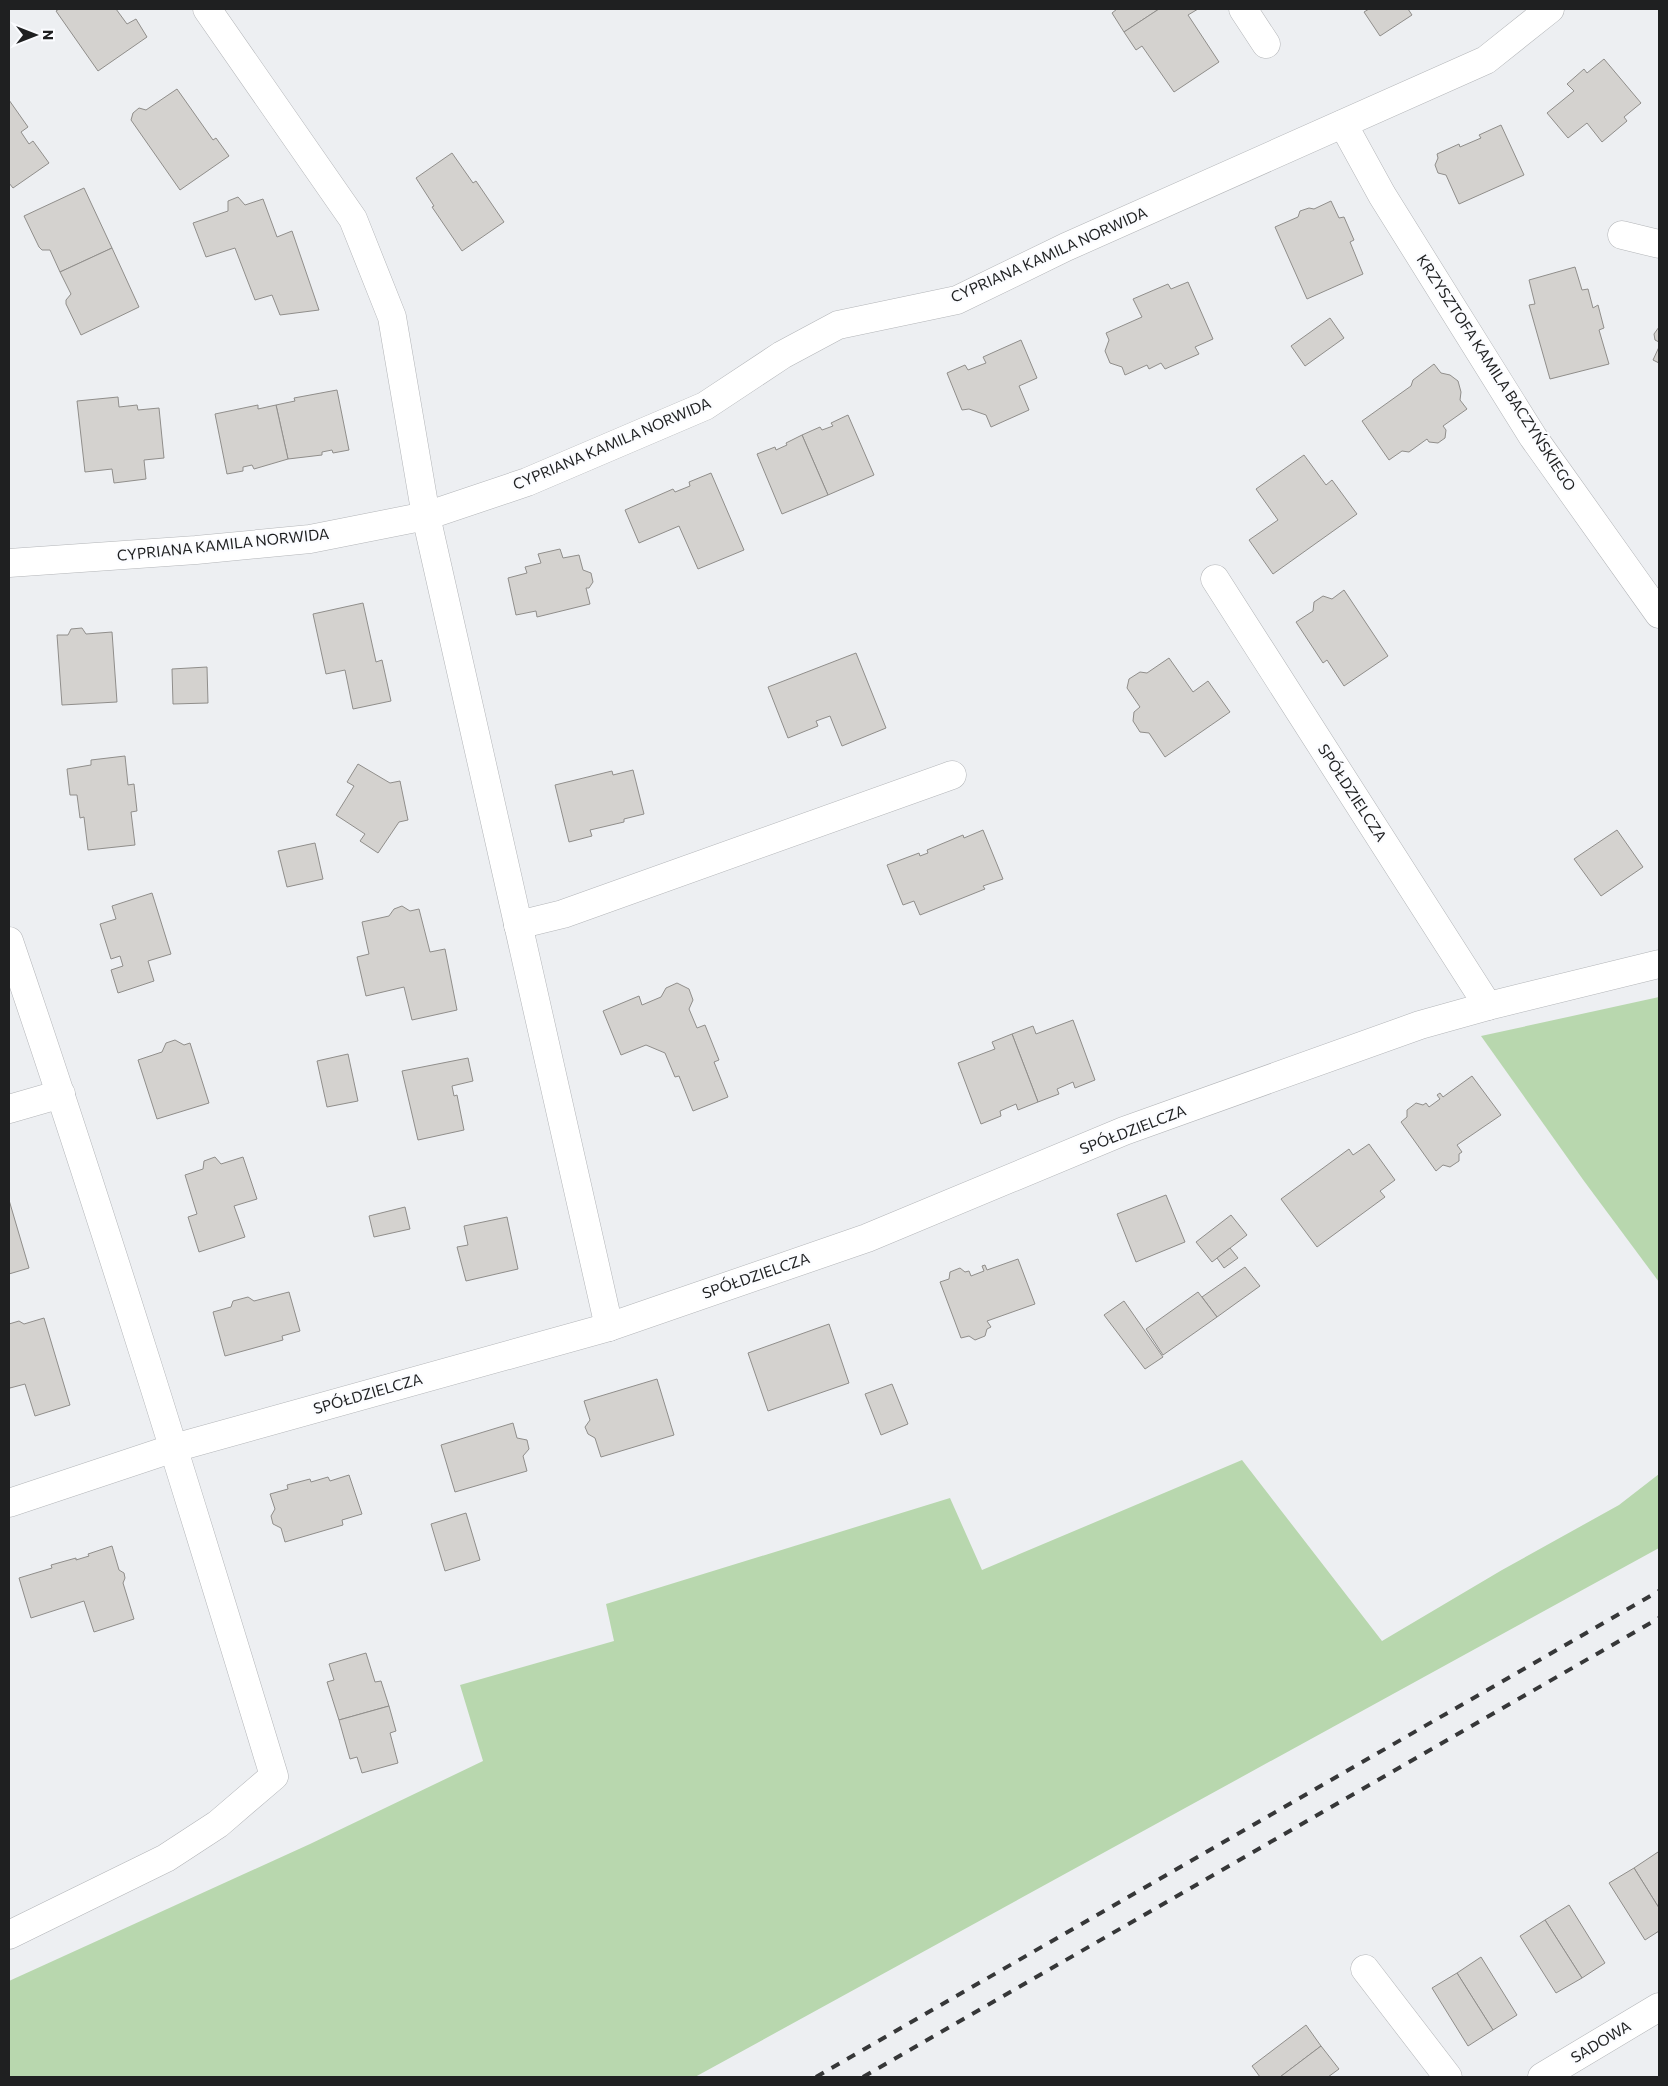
<svg xmlns="http://www.w3.org/2000/svg" width="1668" height="2086" font-family="Commissioner,sans-serif">
	<style>
		.green { fill: #b8d7ae }
		.building { fill: #d4d2cf; stroke: #908e8b }
		.lines { fill: none; stroke-linecap: round; stroke-linejoin: round }
		.minor-casing { stroke: #b3b5b8; stroke-width: 29 }
		.minor { stroke: #fff; stroke-width: 28 }
		.rail { stroke: #363738; stroke-width: 4; stroke-dasharray: 9 9; stroke-linecap: butt }
		.labels { text-anchor: middle; stroke-width: 4.5; stroke-linejoin: round; paint-order: stroke }
		.street-label { font-size: 15px; fill: #1f2021; stroke: #fbfcff }
	</style>
	<rect width="100%" height="100%" fill="#edeff2"/>
	<g class="green">
		<polygon points="1659,997 1659,1282 1584,1181 1481,1036"/>
		<polygon points="1242,1460 1382,1641 1502,1570 1619,1505 1659,1474 1659,1548 695,2077 9,2077 9,1981 310,1844 483,1761 460,1685 614,1641 606,1604 950,1498 982,1570"/>
	</g>
	<g class="building">
		<polygon points="59,9 116,9 127,24 136,19 147,37 98,71 56,11"/>
		<polygon points="1117,9 1159,9 1124,32 1112,13"/>
		<polygon points="1159,9 1198,9 1188,15 1219,62 1174,92 1142,46 1136,50 1124,32"/>
		<polygon points="1369,9 1408,9 1412,15 1380,36 1364,12"/>
		<polygon points="1604,59 1641,103 1624,117 1627,121 1602,142 1587,123 1568,138 1547,113 1574,91 1567,84 1584,69 1587,73"/>
		<polygon points="177,89 213,140 216,138 229,156 180,190 131,120 133,113 139,108 146,110"/>
		<polygon points="9,100 28,127 21,132 29,144 33,141 49,163 13,188 9,183"/>
		<polygon points="1501,125 1524,175 1459,204 1446,175 1438,173 1435,165 1438,158 1437,154 1459,144 1460,147 1481,138 1479,135"/>
		<polygon points="452,153 473,183 476,181 504,222 462,251 432,207 434,206 416,178"/>
		<polygon points="84,188 112,248 60,272 50,250 42,250 39,247 24,216"/>
		<polygon points="238,197 245,205 263,199 277,237 292,231 319,310 280,315 272,295 255,300 235,248 206,257 193,223 228,211 228,201"/>
		<polygon points="1331,201 1339,218 1344,217 1354,240 1350,242 1363,274 1307,299 1275,227 1298,217 1300,211 1309,208 1314,209"/>
		<polygon points="112,248 139,307 81,335 66,304 66,300 71,294 60,272"/>
		<polygon points="1575,267 1582,290 1588,289 1593,308 1598,305 1604,328 1599,330 1609,364 1550,379 1529,305 1535,304 1529,280"/>
		<polygon points="1188,282 1213,339 1195,347 1199,354 1165,369 1161,363 1149,369 1147,365 1125,375 1122,367 1110,363 1105,351 1109,340 1106,333 1142,317 1133,299 1168,284 1171,289"/>
		<polygon points="1330,318 1344,338 1305,366 1291,346"/>
		<polygon points="1659,327 1659,342 1655,340 1654,334"/>
		<polygon points="1021,340 1037,378 1019,386 1029,410 991,427 986,415 969,409 962,410 947,373 965,365 968,370 986,363 983,357"/>
		<polygon points="1659,347 1659,363 1653,360"/>
		<polygon points="1434,364 1441,373 1450,375 1458,381 1461,392 1460,400 1467,409 1443,426 1446,430 1445,438 1438,443 1429,442 1427,439 1409,452 1402,451 1389,460 1362,421 1411,386 1413,380"/>
		<polygon points="337,390 349,450 333,453 332,450 322,452 322,455 288,459 276,405 295,401 294,398"/>
		<polygon points="118,397 119,407 137,405 138,410 159,408 164,458 144,460 146,479 114,483 112,469 85,472 77,401"/>
		<polygon points="258,405 258,409 276,405 288,459 254,469 252,465 243,467 243,471 227,474 215,414"/>
		<polygon points="848,415 874,475 828,495 802,435 820,427 822,430 833,426 831,423"/>
		<polygon points="802,435 828,495 782,514 757,454 775,447 776,450 787,445 786,443"/>
		<polygon points="1304,455 1326,485 1332,480 1357,514 1273,574 1249,540 1278,520 1256,489"/>
		<polygon points="711,473 744,550 698,569 679,526 639,543 625,510 673,489 675,492 690,486 689,482"/>
		<polygon points="560,549 563,558 579,555 583,570 591,573 593,582 589,588 586,588 590,604 537,617 536,611 516,615 508,578 527,573 525,567 541,563 538,554"/>
		<polygon points="1344,590 1388,656 1344,686 1327,660 1323,663 1296,622 1313,611 1314,602 1323,596 1332,599"/>
		<polygon points="363,603 376,662 382,660 391,701 353,709 345,670 326,674 313,614"/>
		<polygon points="82,628 86,634 112,632 117,702 62,705 57,635 68,635 71,629"/>
		<polygon points="856,653 886,728 842,746 830,716 816,721 818,726 788,738 768,687"/>
		<polygon points="1169,658 1193,692 1208,681 1230,712 1165,757 1149,733 1140,732 1133,721 1134,712 1140,707 1127,688 1129,679 1140,672 1147,673"/>
		<polygon points="207,667 208,703 173,704 172,669"/>
		<polygon points="125,756 128,785 134,784 137,811 131,812 135,845 88,850 84,817 80,818 77,795 70,795 67,769 91,765 91,760"/>
		<polygon points="358,764 390,783 400,781 408,820 399,822 378,853 360,841 365,834 336,815 354,786 347,782"/>
		<polygon points="633,770 644,814 624,819 624,822 590,830 592,836 569,842 555,785 612,771 613,775"/>
		<polygon points="983,830 1003,879 983,886 985,889 920,915 914,901 903,905 887,865 919,853 920,856 928,853 927,850 963,835 964,838"/>
		<polygon points="1617,830 1643,867 1601,896 1574,859"/>
		<polygon points="315,843 323,879 287,887 278,851"/>
		<polygon points="152,893 171,954 148,961 154,981 118,993 111,970 123,966 120,956 111,959 100,924 116,919 112,906"/>
		<polygon points="402,906 410,911 419,909 430,952 445,949 457,1010 412,1020 404,987 366,996 357,957 369,954 362,922 389,916 394,909"/>
		<polygon points="677,983 689,989 693,1000 689,1009 697,1028 705,1025 719,1060 714,1062 728,1097 693,1111 679,1076 675,1077 665,1053 646,1045 621,1055 603,1011 639,996 642,1005 661,997 666,988"/>
		<polygon points="1073,1020 1095,1080 1075,1088 1073,1082 1057,1089 1059,1094 1038,1102 1012,1034 1033,1026 1036,1034"/>
		<polygon points="1012,1034 1038,1102 1018,1110 1016,1104 1000,1111 1001,1116 981,1124 958,1063 995,1049 992,1042"/>
		<polygon points="175,1040 184,1045 190,1043 209,1103 157,1119 138,1060 162,1052 166,1043"/>
		<polygon points="348,1054 358,1101 327,1107 317,1061"/>
		<polygon points="468,1058 473,1081 452,1086 454,1096 457,1095 464,1130 418,1140 402,1071"/>
		<polygon points="1472,1076 1501,1115 1457,1145 1462,1152 1459,1154 1459,1161 1450,1167 1443,1165 1436,1171 1401,1122 1407,1117 1407,1110 1416,1103 1423,1105 1426,1103 1429,1107 1440,1099 1437,1095 1440,1093 1443,1097"/>
		<polygon points="1369,1144 1395,1180 1380,1191 1385,1197 1317,1247 1281,1199 1349,1149 1353,1155"/>
		<polygon points="215,1157 221,1164 243,1157 257,1199 234,1206 245,1237 199,1252 188,1217 197,1214 185,1175 203,1169 204,1161"/>
		<polygon points="1166,1195 1185,1242 1136,1262 1117,1214"/>
		<polygon points="9,1200 29,1268 9,1274"/>
		<polygon points="405,1207 410,1229 374,1237 369,1216"/>
		<polygon points="1231,1215 1247,1235 1212,1262 1196,1242"/>
		<polygon points="507,1217 518,1269 466,1281 457,1247 468,1245 464,1226"/>
		<polygon points="1230,1248 1238,1258 1224,1268 1217,1258"/>
		<polygon points="1018,1259 1035,1304 987,1321 991,1327 987,1329 985,1336 975,1340 969,1336 961,1338 940,1282 949,1279 950,1272 960,1268 965,1272 969,1271 971,1276 984,1271 982,1266 985,1265 987,1270"/>
		<polygon points="1245,1267 1260,1286 1217,1317 1202,1297"/>
		<polygon points="289,1292 300,1331 282,1336 283,1340 225,1356 213,1312 231,1307 233,1301 248,1297 254,1301"/>
		<polygon points="1198,1292 1217,1317 1163,1355 1146,1329"/>
		<polygon points="1124,1301 1163,1357 1145,1369 1104,1315"/>
		<polygon points="44,1318 70,1405 35,1416 25,1384 10,1388 9,1385 9,1324 19,1321 24,1324"/>
		<polygon points="829,1324 849,1383 768,1411 748,1353"/>
		<polygon points="657,1379 674,1435 601,1457 595,1438 588,1434 585,1427 590,1420 584,1401"/>
		<polygon points="892,1384 908,1424 881,1435 865,1394"/>
		<polygon points="513,1423 517,1438 527,1440 529,1449 523,1456 527,1471 455,1492 441,1445"/>
		<polygon points="349,1475 362,1514 342,1520 343,1525 285,1542 281,1528 273,1524 271,1516 275,1509 270,1494 288,1489 287,1485 310,1479 311,1482 328,1477 330,1481"/>
		<polygon points="466,1513 480,1560 445,1571 431,1524"/>
		<polygon points="112,1546 119,1570 124,1573 125,1578 123,1583 134,1619 94,1632 84,1601 31,1618 19,1578 52,1568 51,1565 76,1558 76,1560 89,1556 88,1554"/>
		<polygon points="366,1653 375,1682 381,1681 389,1706 339,1720 327,1682 334,1680 329,1664"/>
		<polygon points="389,1706 396,1731 390,1733 398,1763 362,1773 357,1757 350,1759 339,1720"/>
		<polygon points="1658,1852 1659,1854 1659,1908 1634,1868"/>
		<polygon points="1634,1868 1659,1908 1659,1931 1645,1940 1609,1883"/>
		<polygon points="1569,1905 1605,1963 1582,1978 1545,1920"/>
		<polygon points="1545,1920 1582,1978 1556,1993 1520,1936"/>
		<polygon points="1481,1957 1517,2015 1493,2030 1457,1973"/>
		<polygon points="1457,1973 1493,2030 1468,2046 1432,1988"/>
		<polygon points="1306,2025 1321,2046 1280,2077 1260,2077 1252,2066"/>
		<polygon points="1321,2046 1339,2069 1328,2077 1280,2077"/>
	</g>
	<g class="lines">
		<defs>
			<g id="minor">
				<polyline points="207,9 353,219 392,317 426,516 609,1327"/>
				<polyline points="1243,9 1266,44"/>
				<polyline points="1343,124 1382,195 1533,437 1659,614"/>
				<polyline points="1622,235 1659,244"/>
				<polyline points="9,563 196,550 310,539 426,516 527,482 705,406 782,355 838,325 957,300 1066,247 1486,60 1550,9"/>
				<polyline points="1215,579 1488,1006"/>
				<polyline points="518,925 563,914 952,775"/>
				<path d="M9,941C103,1217 189,1496 274,1776L218,1824L166,1858L9,1935"/>
				<polyline points="9,1109 61,1094"/>
				<polyline points="9,1503 174,1448 609,1327 867,1238 1124,1131 1420,1025 1488,1006 1659,964"/>
				<polyline points="1365,1969 1448,2077"/>
				<polyline points="1542,2077 1659,2007"/>
			</g>
		</defs>
		<use href="#minor" class="minor-casing"/>
		<use href="#minor" class="minor"/>
		<g class="rail">
			<polyline points="816,2077 1659,1591"/>
			<polyline points="863,2077 1659,1618"/>
		</g>
	</g>
	<g class="labels">
		<g class="street-label">
			<text transform="translate(1049 255) rotate(-24)" y="5">CYPRIANA KAMILA NORWIDA</text>
			<text transform="translate(1496 373) rotate(57)" y="5">KRZYSZTOFA KAMILA BACZYŃSKIEGO</text>
			<text transform="translate(612 444) rotate(-23)" y="5">CYPRIANA KAMILA NORWIDA</text>
			<text transform="translate(223 545) rotate(-6)" y="5">CYPRIANA KAMILA NORWIDA</text>
			<text transform="translate(1352 793) rotate(57)" y="5">SPÓŁDZIELCZA</text>
			<text transform="translate(1133 1130) rotate(-21)" y="5">SPÓŁDZIELCZA</text>
			<text transform="translate(756 1276) rotate(-19)" y="5">SPÓŁDZIELCZA</text>
			<text transform="translate(368 1394) rotate(-16)" y="5">SPÓŁDZIELCZA</text>
			<text transform="translate(1601 2042) rotate(-31)" y="5">SADOWA</text>
		</g>
	</g>
	<rect width="1668" height="2086" fill="none" stroke="#1f2021" stroke-width="20"/>
	<g transform="translate(35 35) rotate(90)" stroke="#fbfcff" stroke-width="4" paint-order="stroke">
	<path d="M0-4L9 19L0 12L-9 19Z" fill="#1f2021"/>
	<text y="-8" font-size="14" font-weight="bold" text-anchor="middle" fill="#1f2021">N</text>
	</g>
</svg>
